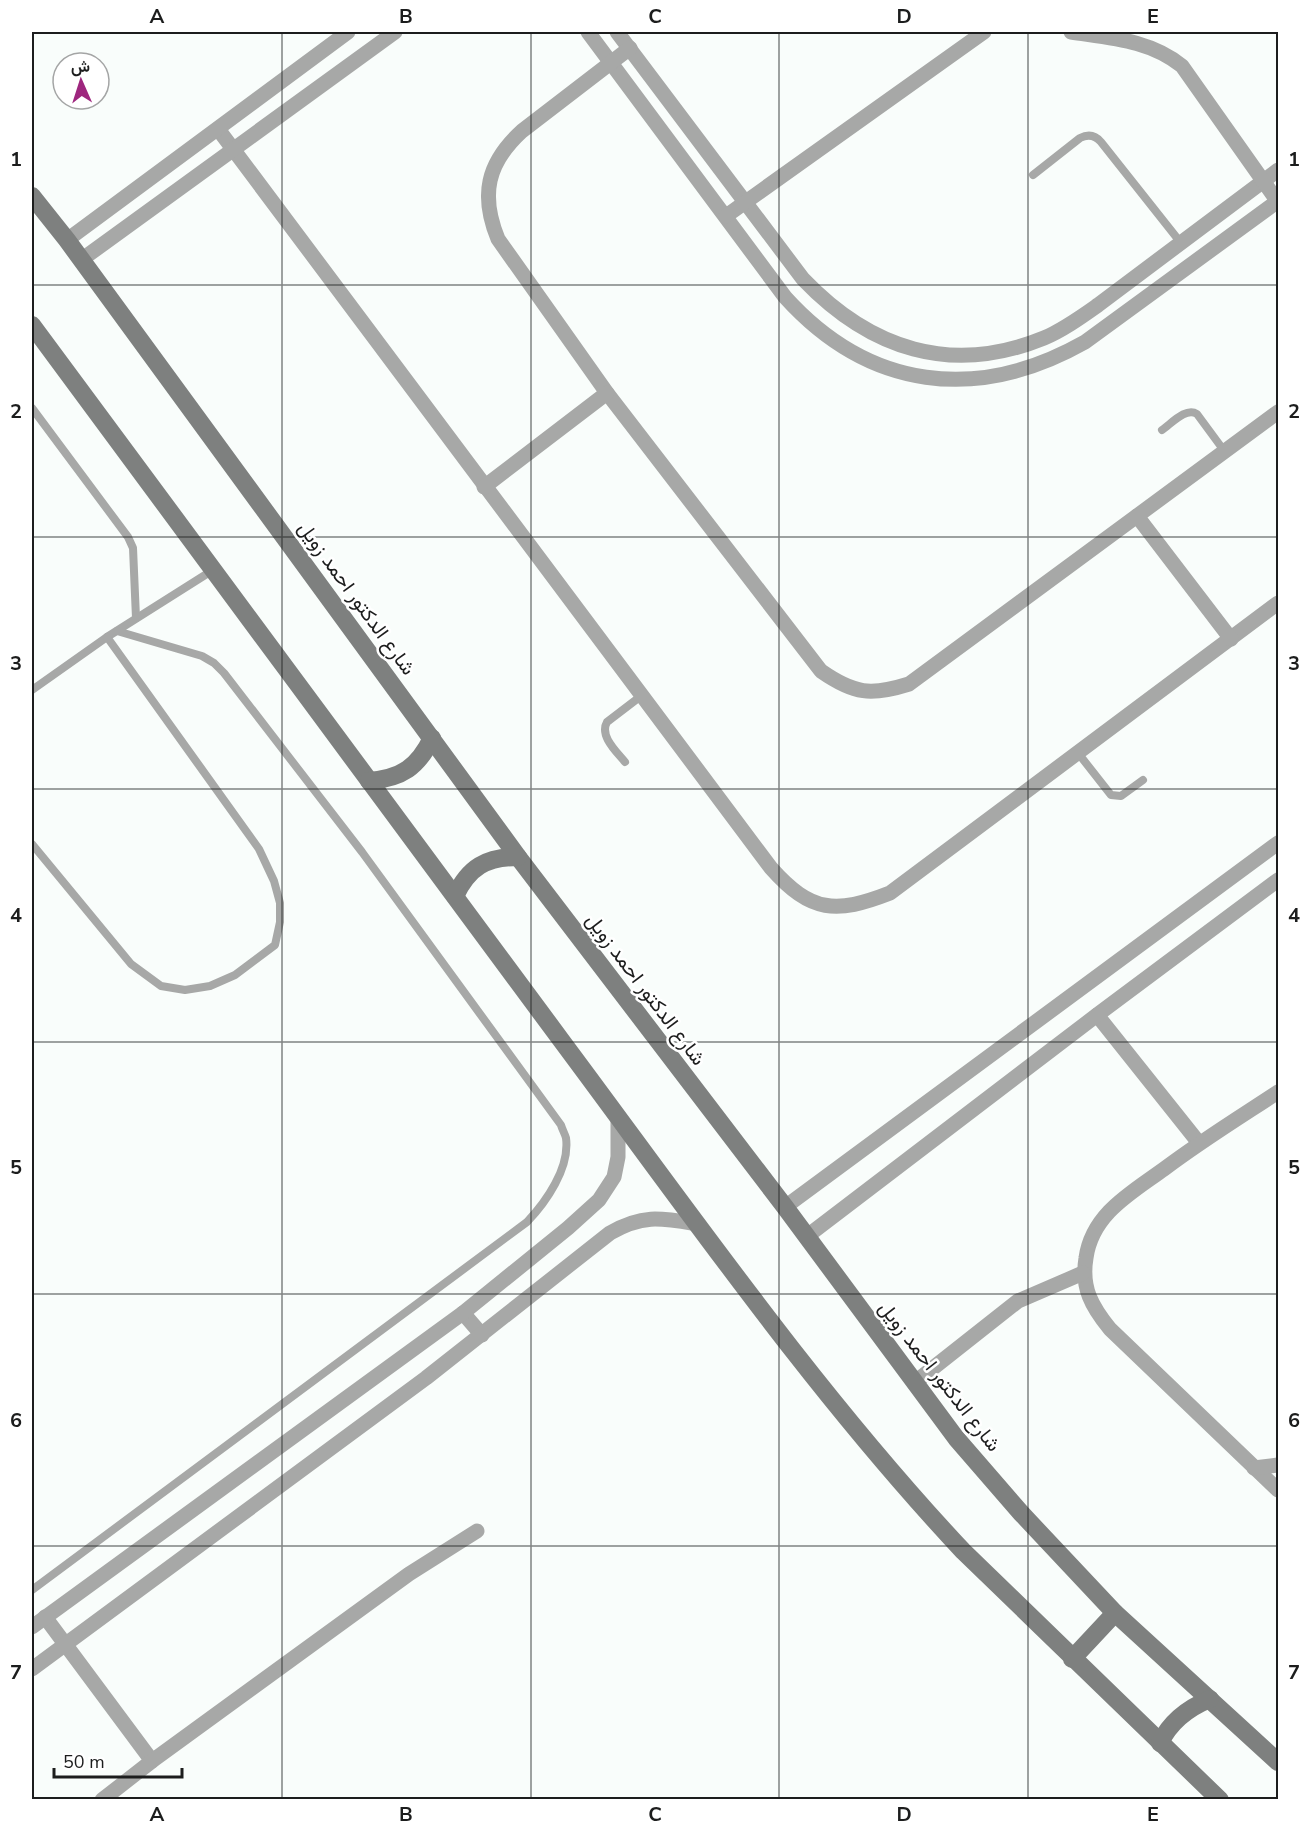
<svg xmlns="http://www.w3.org/2000/svg" width="1310" height="1831" font-family="'Nunito Sans',Vazirmatn,sans-serif">
	<style>
		.lines { fill: none; stroke-linecap: round; stroke-linejoin: round }
		.lane { stroke: #a7a8a7; stroke-width: 8 }
		.street { stroke: #a7a8a7; stroke-width: 15 }
		.secondary { stroke: #7e807f; stroke-width: 18 }
		.grid { fill: none; stroke: #1c1d1d; stroke-width: 1.5; stroke-opacity: 0.55 }
		.labels { text-anchor: middle; stroke-width: 5; stroke-linejoin: round; paint-order: stroke }
		.street-label { font-size: 20px; fill: #1c1d1d; stroke: #fff }
		.neatline { fill: none; stroke: #1c1d1d; stroke-width: 2 }
		.grid-label { font-size: 20px; text-anchor: middle; font-weight: bold; fill: #1c1d1d }
	</style>
	<rect width="100%" height="100%" fill="#f9fdfb"/>
	<g class="lines">
		<g class="lane">
			<path d="M1033,175L1080,138C1088,134 1095,135 1101,142L1181,243"/>
			<polyline points="32,408 128,537 133,548 136,618"/>
			<path d="M1162,430C1172,423 1186,407 1197,414L1225,452"/>
			<polyline points="32,690 107,637 213,570"/>
			<polyline points="1078,753 1111,795 1121,796 1143,780"/>
			<path d="M625,762C617,752 599,736 607,722L641,696"/>
			<polyline points="32,844 131,964 161,986 185,990 210,986 235,975 275,945 280,922 280,903 274,881 259,849 107,637"/>
			<path d="M32,1590L527,1222C546,1202 570,1168 566,1138C565,1134 562,1129 561,1125L362,852L224,673L214,663L202,656L117,631"/>
		</g>
		<g class="street">
			<path d="M588,32L785,297C869,390 977,403 1085,342L1278,201"/>
			<path d="M617,32L803,279C870,349 951,376 1044,338C1063,330 1081,317 1098,305L1278,170"/>
			<path d="M1071,32C1111,38 1150,40 1182,66L1278,202"/>
			<path d="M630,48L522,131C487,163 480,195 498,239L607,393L821,671C854,694 871,696 909,684L1278,412"/>
			<path d="M218,129L771,868C811,913 836,914 890,893L1278,603"/>
			<polyline points="726,216 984,32"/>
			<polyline points="67,240 348,32"/>
			<polyline points="81,260 395,32"/>
			<polyline points="484,487 607,393"/>
			<polyline points="1137,516 1231,639"/>
			<polyline points="1097,1015 1199,1143"/>
			<path d="M1278,1092C1240,1117 1201,1141 1164,1169C1131,1193 1092,1214 1086,1258C1081,1288 1092,1307 1110,1329L1278,1490"/>
			<polyline points="785,1207 1278,843"/>
			<polyline points="806,1237 1097,1015 1278,880"/>
			<polyline points="463,1313 482,1335"/>
			<polyline points="914,1383 1018,1301 1083,1273"/>
			<polyline points="1254,1468 1278,1465"/>
			<polyline points="45,1617 152,1761"/>
			<polyline points="32,1627 463,1313 568,1228 599,1200 614,1177 618,1157 618,1116"/>
			<path d="M32,1669L426,1378L610,1233C643,1214 661,1218 698,1224"/>
			<polyline points="102,1800 152,1761 409,1574 477,1531"/>
		</g>
		<g class="secondary">
			<polyline points="32,196 67,240 518,857 785,1207 956,1438 1021,1513 1115,1613 1278,1762"/>
			<path d="M32,325C208,563 385,802 561,1040C690,1213 815,1393 963,1551L1220,1800"/>
			<path d="M369,781C402,778 418,767 432,738"/>
			<path d="M455,896C469,867 486,857 518,857"/>
			<polyline points="1072,1659 1115,1613"/>
			<path d="M1160,1743C1170,1722 1188,1708 1210,1699"/>
		</g>
	</g>
	<path class="grid" d="M282,32V1800M531,32V1800M779,32V1800M1028,32V1800M32,285H1278M32,537H1278M32,789H1278M32,1042H1278M32,1294H1278M32,1546H1278"/>
	<g class="labels">
		<g class="street-label">
			<text transform="translate(357 598) rotate(54)" y="7">شارع الدكتور احمد زويل</text>
			<text transform="translate(646 989) rotate(53)" y="7">شارع الدكتور احمد زويل</text>
			<text transform="translate(940 1376) rotate(52)" y="7">شارع الدكتور احمد زويل</text>
		</g>
	</g>
	<rect width="1310" height="1831" fill="none" stroke="#ffffff" stroke-width="66"/>
	<g transform="translate(81 81) rotate(357)"><circle r="28" fill="#ffffff" stroke="#a4a5a5" stroke-width="1.5"/>
	<path d="M0-4.5L10 22L0 15L-10 22Z" fill="#9e267e"/>
	<text y="-9" font-size="16" font-weight="bold" text-anchor="middle" fill="#1c1d1d">ش</text>
	</g>
	<path d="M54 1768v9h128v-9" fill="none" stroke="#1c1d1d" stroke-width="3"/>
	<text x="63" y="1768" font-size="18" fill="#1c1d1d" stroke="#ffffff" stroke-width="4.5" paint-order="stroke">50 m</text>
	<rect x="33" y="33" width="1244" height="1765" class="neatline"/>
	<g class="grid-label">
		<text x="157" y="23">A</text>
		<text x="406" y="23">B</text>
		<text x="655" y="23">C</text>
		<text x="904" y="23">D</text>
		<text x="1153" y="23">E</text>
		<text x="16" y="166">1</text>
		<text x="1294" y="166">1</text>
		<text x="16" y="418">2</text>
		<text x="1294" y="418">2</text>
		<text x="16" y="670">3</text>
		<text x="1294" y="670">3</text>
		<text x="16" y="922">4</text>
		<text x="1294" y="922">4</text>
		<text x="16" y="1174">5</text>
		<text x="1294" y="1174">5</text>
		<text x="16" y="1427">6</text>
		<text x="1294" y="1427">6</text>
		<text x="16" y="1679">7</text>
		<text x="1294" y="1679">7</text>
		<text x="157" y="1821">A</text>
		<text x="406" y="1821">B</text>
		<text x="655" y="1821">C</text>
		<text x="904" y="1821">D</text>
		<text x="1153" y="1821">E</text>
	</g>
</svg>
